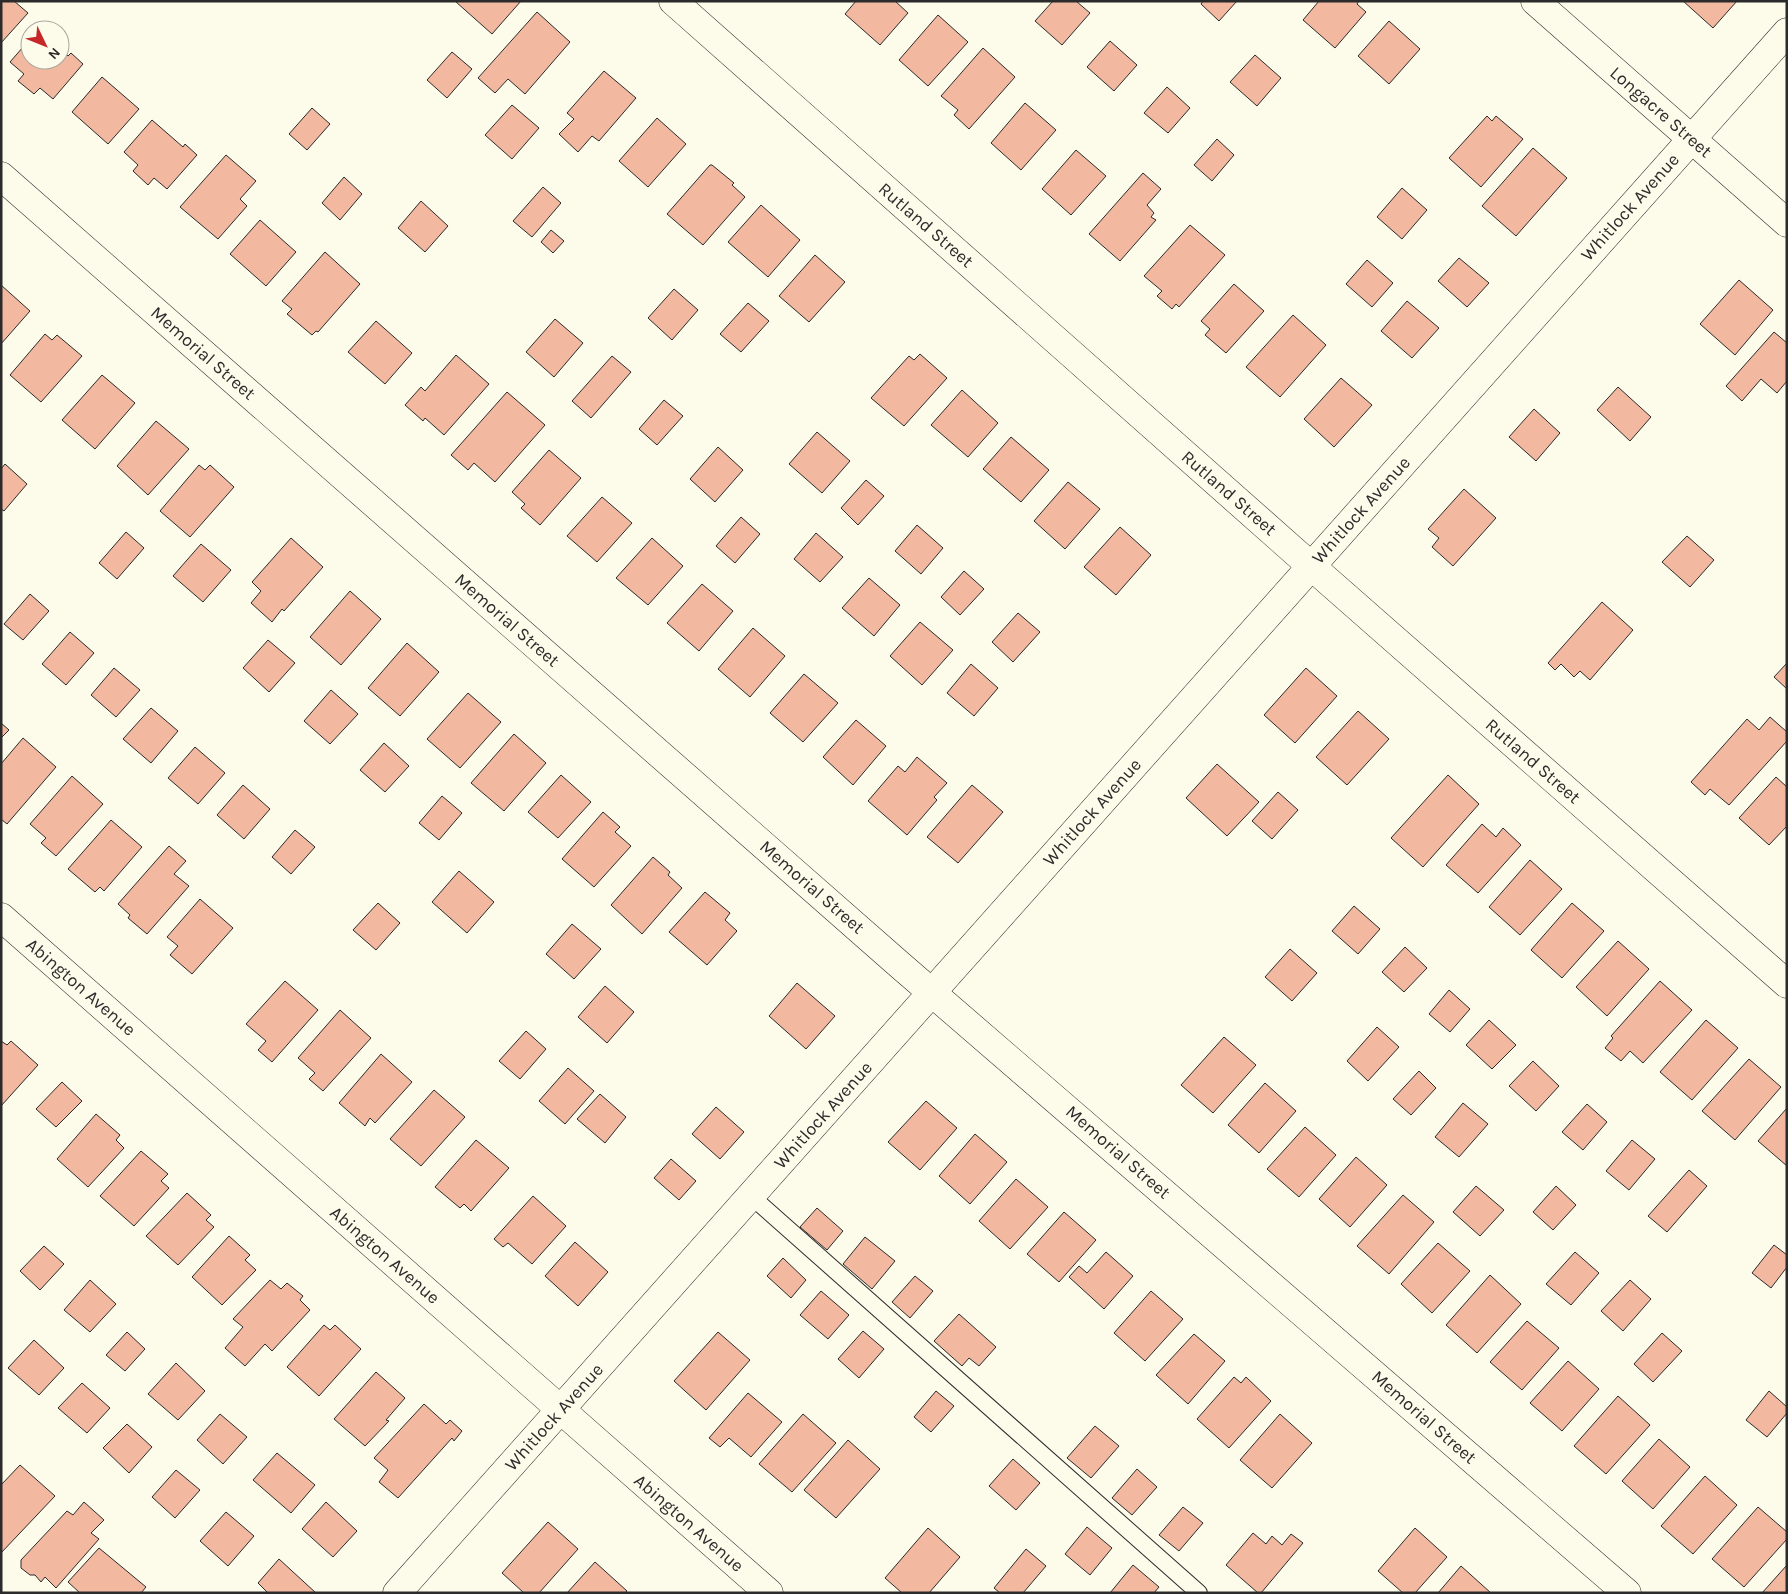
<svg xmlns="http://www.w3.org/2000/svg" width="1788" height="1594" font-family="Karla,sans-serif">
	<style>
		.building { fill: #f2b8a0; stroke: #2b2b2b }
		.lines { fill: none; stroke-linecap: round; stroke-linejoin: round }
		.service-casing { stroke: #2b2b2b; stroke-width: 18 }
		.minor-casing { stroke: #2b2b2b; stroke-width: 29 }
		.service { stroke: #fdfbea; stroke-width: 16 }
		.minor { stroke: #fdfbea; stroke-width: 28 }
		.labels { text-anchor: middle; stroke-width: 4; stroke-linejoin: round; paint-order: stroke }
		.street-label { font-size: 18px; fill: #2b2b2b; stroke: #fdfbea }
	</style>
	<rect width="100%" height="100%" fill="#fdfbea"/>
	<g class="building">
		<polygon points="1,1 14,1 28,13 1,43"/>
		<polygon points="457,1 521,1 492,34 456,2"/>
		<polygon points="856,1 895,1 908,13 880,45 845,14"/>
		<polygon points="1053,1 1076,1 1090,13 1062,45 1035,21"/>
		<polygon points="1203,1 1237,1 1219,21 1201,4"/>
		<polygon points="1319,1 1359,1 1357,4 1366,12 1335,48 1303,20"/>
		<polygon points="1683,1 1737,1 1713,28"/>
		<polygon points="537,12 570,42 525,94 508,79 495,93 478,78"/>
		<polygon points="938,15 968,42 928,86 899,60"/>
		<polygon points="1389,21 1420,49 1389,84 1358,56"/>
		<polygon points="30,39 30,60 60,60 60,49 68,56 71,53 83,64 53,99 40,88 34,94 18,81 24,74 10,62"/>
		<polygon points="1110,41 1137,65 1114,91 1087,67"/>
		<polygon points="983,48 1015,77 969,129 954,115 958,110 941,96"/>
		<polygon points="452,52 472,69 447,98 427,80"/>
		<polygon points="1255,55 1281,78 1257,106 1230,82"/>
		<polygon points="604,71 636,98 599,141 592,136 578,152 559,134 574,119 567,113"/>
		<polygon points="102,77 139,109 108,144 72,112"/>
		<polygon points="1167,87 1190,108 1168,133 1144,113"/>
		<polygon points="1025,103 1056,130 1021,170 991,143"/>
		<polygon points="512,105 539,128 512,159 485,135"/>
		<polygon points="312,108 330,124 307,150 289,134"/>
		<polygon points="1487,116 1492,121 1496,116 1523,139 1481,187 1449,158"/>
		<polygon points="657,118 686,144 648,187 619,161"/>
		<polygon points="152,120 183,147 185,144 197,155 167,189 154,178 148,185 133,171 138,165 124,152"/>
		<polygon points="1217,139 1234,155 1212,181 1194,165"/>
		<polygon points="1533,148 1567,178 1516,236 1482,206"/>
		<polygon points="1076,150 1106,176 1071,215 1042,189"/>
		<polygon points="226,155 256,181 240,199 247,206 218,239 180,207"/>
		<polygon points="710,165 712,165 734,183 732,185 745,197 703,245 667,214"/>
		<polygon points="1143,173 1161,189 1147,205 1154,213 1151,217 1156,220 1120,261 1089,234"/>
		<polygon points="344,177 362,194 340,220 322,203"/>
		<polygon points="543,187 561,203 532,237 513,221"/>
		<polygon points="1402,188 1427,210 1402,239 1377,217"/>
		<polygon points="421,201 448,226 425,252 398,228"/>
		<polygon points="761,205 800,240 768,277 728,242"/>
		<polygon points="260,220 296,252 266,286 230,254"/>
		<polygon points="1190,225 1225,255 1179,307 1176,304 1172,309 1157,296 1162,291 1144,276"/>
		<polygon points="551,230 564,241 553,253 541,242"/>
		<polygon points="325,252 360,284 318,332 316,331 312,335 287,314 292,309 282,301"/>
		<polygon points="815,255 845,282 809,322 779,296"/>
		<polygon points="1459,258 1489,283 1467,307 1438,281"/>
		<polygon points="1367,260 1393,283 1372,307 1346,284"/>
		<polygon points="1739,280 1773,310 1735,355 1700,324"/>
		<polygon points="1234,284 1264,311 1226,353 1205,335 1210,329 1201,321"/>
		<polygon points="1,285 30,311 1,344"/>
		<polygon points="674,289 698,310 672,340 648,318"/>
		<polygon points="1407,301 1439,328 1412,358 1381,331"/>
		<polygon points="748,303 769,321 741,352 720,334"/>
		<polygon points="1293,315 1326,345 1280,397 1246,367"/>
		<polygon points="555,319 583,343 554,377 526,352"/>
		<polygon points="376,321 412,353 385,384 348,352"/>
		<polygon points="1774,332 1787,343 1787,381 1777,393 1761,379 1742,401 1726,386"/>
		<polygon points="45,334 52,340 57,335 82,356 41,402 10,375"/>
		<polygon points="920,354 947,378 904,426 871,398 909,356 914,360"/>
		<polygon points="456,355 489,384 444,435 425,418 423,421 405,405 421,387 425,391"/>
		<polygon points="612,356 631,372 591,418 572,401"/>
		<polygon points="102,375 135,403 95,449 62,420"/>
		<polygon points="1341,378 1372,405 1334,447 1304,419"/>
		<polygon points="1618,387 1651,417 1630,441 1597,410"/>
		<polygon points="962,390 998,423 968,457 931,425"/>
		<polygon points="507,392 545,425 495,482 474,463 468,470 451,455"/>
		<polygon points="664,400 683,416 657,445 639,429"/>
		<polygon points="1534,409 1560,433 1536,461 1509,437"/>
		<polygon points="156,421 189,449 148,495 117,466"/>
		<polygon points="817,432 850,461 822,493 789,464"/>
		<polygon points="1011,437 1049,470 1021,502 983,469"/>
		<polygon points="718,447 743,470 715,502 690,479"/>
		<polygon points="549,450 581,478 540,525 521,508 525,504 512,492"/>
		<polygon points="5,464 27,484 4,511 1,509 1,469"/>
		<polygon points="199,465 205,470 210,465 234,487 190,537 160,511"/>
		<polygon points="866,480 884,496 858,525 841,508"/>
		<polygon points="1068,482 1100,509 1065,549 1034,521"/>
		<polygon points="1464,489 1496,518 1453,566 1432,547 1439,538 1428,529"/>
		<polygon points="602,497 632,523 597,562 567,536"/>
		<polygon points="741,517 760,534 735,563 716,546"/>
		<polygon points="917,525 943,548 921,574 895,551"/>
		<polygon points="1120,527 1151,555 1116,595 1084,567"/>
		<polygon points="126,532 144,548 117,579 99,563"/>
		<polygon points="816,533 843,557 820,582 794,559"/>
		<polygon points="1687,536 1714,560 1690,587 1662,562"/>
		<polygon points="291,538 323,567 284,611 282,609 272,622 251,603 261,591 252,582"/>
		<polygon points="652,538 683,566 648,605 616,578"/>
		<polygon points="201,544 231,570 203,602 173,576"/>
		<polygon points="964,571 984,589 960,615 941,597"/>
		<polygon points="869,578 900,605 874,636 842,608"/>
		<polygon points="702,584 733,611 699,651 667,623"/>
		<polygon points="350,591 381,619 341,665 310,637"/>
		<polygon points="30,594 49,611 23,640 4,624"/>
		<polygon points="1602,602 1633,630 1590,680 1580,671 1574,677 1561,664 1555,670 1548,663"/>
		<polygon points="1018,613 1040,632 1013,662 992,642"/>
		<polygon points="920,622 953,650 922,685 890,656"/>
		<polygon points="753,628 785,656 750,697 718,669"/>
		<polygon points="70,632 94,653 66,685 42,664"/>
		<polygon points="268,640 295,663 269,692 243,668"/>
		<polygon points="407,643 439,672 400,716 368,688"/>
		<polygon points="1787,663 1787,689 1774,677"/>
		<polygon points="971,664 998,688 974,716 947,693"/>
		<polygon points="114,668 140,690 116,717 91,695"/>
		<polygon points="1306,668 1337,696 1295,743 1264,715"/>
		<polygon points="804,674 838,703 803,742 770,713"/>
		<polygon points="331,690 358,714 330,744 304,721"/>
		<polygon points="468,693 501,722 460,768 427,739"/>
		<polygon points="151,708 178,731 151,763 123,739"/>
		<polygon points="1358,711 1389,739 1347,785 1316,757"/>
		<polygon points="1770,717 1787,732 1787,741 1729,805 1710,789 1705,795 1691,782 1747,719 1759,730"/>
		<polygon points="856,720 886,746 853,785 823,757"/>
		<polygon points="1,723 9,730 1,738"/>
		<polygon points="514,734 546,763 504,811 471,783"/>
		<polygon points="23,738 56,767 7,824 1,819 1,764"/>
		<polygon points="384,743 409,766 385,792 360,770"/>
		<polygon points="195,747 225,773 198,804 168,778"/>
		<polygon points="917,757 947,783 934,797 937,800 907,835 868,801 898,766 905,772"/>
		<polygon points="1217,764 1259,802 1227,836 1186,798"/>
		<polygon points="561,775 591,802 558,838 528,812"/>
		<polygon points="1448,775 1479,804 1423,867 1391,838"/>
		<polygon points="72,776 103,804 56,856 41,843 46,838 30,824"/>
		<polygon points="1776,777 1787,787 1787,826 1769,845 1739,818"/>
		<polygon points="243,785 270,809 244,839 217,815"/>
		<polygon points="972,785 1003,812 958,863 927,837"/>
		<polygon points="1278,792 1298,810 1272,839 1252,821"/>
		<polygon points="442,796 462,813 439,840 419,823"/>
		<polygon points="603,812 620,827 615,832 631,846 594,887 562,859"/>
		<polygon points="111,820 142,847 104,891 100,887 95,892 68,869"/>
		<polygon points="1482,824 1496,837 1503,828 1521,845 1478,893 1446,865"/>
		<polygon points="295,830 315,847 291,874 272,857"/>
		<polygon points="169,846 186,861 174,874 189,886 147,934 128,918 130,915 118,904"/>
		<polygon points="653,857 670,872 668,875 682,888 642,934 611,905"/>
		<polygon points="1530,860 1562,889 1520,935 1489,907"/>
		<polygon points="459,871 494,902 467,933 432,902"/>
		<polygon points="705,892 730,913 725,920 737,931 707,965 669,932"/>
		<polygon points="200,899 233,928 192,974 170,955 178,946 167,937"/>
		<polygon points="378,903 400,923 376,950 353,930"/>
		<polygon points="1572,903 1604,931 1562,978 1531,950"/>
		<polygon points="1354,906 1380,929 1358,954 1332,931"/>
		<polygon points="572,924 601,949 574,979 546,954"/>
		<polygon points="1618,941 1649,969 1607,1016 1576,987"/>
		<polygon points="1405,947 1427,968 1404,992 1382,972"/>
		<polygon points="1290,949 1317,973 1292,1001 1265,977"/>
		<polygon points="285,981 318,1010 272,1062 258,1050 266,1041 246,1024"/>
		<polygon points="1660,981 1692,1010 1643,1063 1630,1051 1621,1061 1605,1048 1613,1038 1611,1036"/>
		<polygon points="797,983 835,1016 806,1049 769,1016"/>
		<polygon points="605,986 634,1012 607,1043 578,1017"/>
		<polygon points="1449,990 1470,1009 1450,1032 1429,1014"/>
		<polygon points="340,1010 371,1038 323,1091 309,1079 315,1073 298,1058"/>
		<polygon points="1489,1020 1516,1045 1492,1069 1466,1045"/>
		<polygon points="1706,1020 1738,1048 1692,1100 1660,1072"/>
		<polygon points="1377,1027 1399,1047 1368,1081 1347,1061"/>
		<polygon points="526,1031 546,1049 520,1079 499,1061"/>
		<polygon points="1224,1037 1256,1065 1213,1113 1181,1085"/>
		<polygon points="1,1041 7,1045 11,1041 38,1065 1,1106"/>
		<polygon points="381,1054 412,1082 375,1123 370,1118 365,1126 339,1103"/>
		<polygon points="1749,1059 1781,1087 1735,1140 1702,1111"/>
		<polygon points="1533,1061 1559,1086 1536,1111 1509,1086"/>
		<polygon points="568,1068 594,1091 565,1124 539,1101"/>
		<polygon points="1419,1071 1436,1088 1411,1115 1393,1099"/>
		<polygon points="62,1082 82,1101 56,1127 36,1109"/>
		<polygon points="1265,1083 1296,1111 1259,1153 1228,1125"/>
		<polygon points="434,1090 465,1117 421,1166 390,1139"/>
		<polygon points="600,1094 626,1117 605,1143 577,1119"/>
		<polygon points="926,1101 957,1128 920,1170 888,1142"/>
		<polygon points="1463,1103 1488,1124 1459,1157 1435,1137"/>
		<polygon points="1587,1104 1607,1122 1583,1150 1562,1132"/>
		<polygon points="716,1107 744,1132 720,1159 692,1134"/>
		<polygon points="1787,1108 1787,1166 1758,1141"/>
		<polygon points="96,1114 120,1135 116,1140 124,1148 88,1187 57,1159"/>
		<polygon points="1305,1127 1336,1155 1299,1197 1267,1169"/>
		<polygon points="975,1134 1007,1162 970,1204 939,1176"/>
		<polygon points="476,1140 509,1168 471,1211 464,1204 460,1208 435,1187"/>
		<polygon points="1632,1140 1655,1159 1629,1190 1606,1171"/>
		<polygon points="141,1151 168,1174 161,1181 169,1188 134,1226 100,1196"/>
		<polygon points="1356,1157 1387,1185 1350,1227 1319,1199"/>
		<polygon points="671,1159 696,1181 679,1200 654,1178"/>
		<polygon points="1689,1170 1707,1186 1667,1232 1648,1216"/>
		<polygon points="1016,1179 1048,1207 1010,1249 979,1221"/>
		<polygon points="1476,1186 1504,1210 1480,1236 1453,1212"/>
		<polygon points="1556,1186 1576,1205 1553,1230 1533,1212"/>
		<polygon points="187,1193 211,1215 206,1220 214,1227 178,1265 146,1236"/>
		<polygon points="1403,1195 1434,1222 1389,1274 1357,1246"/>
		<polygon points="533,1196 566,1226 532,1264 508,1243 503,1247 494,1239"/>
		<polygon points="817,1208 843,1231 827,1250 800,1227"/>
		<polygon points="1064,1212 1096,1240 1059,1282 1027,1254"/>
		<polygon points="229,1236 250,1255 245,1260 256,1270 222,1305 192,1277"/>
		<polygon points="865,1237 895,1261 872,1289 843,1264"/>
		<polygon points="575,1242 608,1272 578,1306 545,1276"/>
		<polygon points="1438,1243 1470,1271 1432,1313 1401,1284"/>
		<polygon points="1774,1245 1787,1255 1787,1267 1771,1288 1752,1273"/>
		<polygon points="44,1246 64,1264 40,1290 20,1271"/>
		<polygon points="1106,1252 1133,1276 1104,1309 1069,1277 1079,1266 1087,1273"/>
		<polygon points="1575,1252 1599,1273 1571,1305 1546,1284"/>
		<polygon points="783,1258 806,1280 791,1298 767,1276"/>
		<polygon points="1490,1275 1521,1304 1477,1353 1446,1325"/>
		<polygon points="915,1276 933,1291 910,1318 892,1302"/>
		<polygon points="90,1280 116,1304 90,1332 64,1310"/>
		<polygon points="270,1280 281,1289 287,1283 303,1296 300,1300 310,1310 272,1351 265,1344 245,1366 225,1348 243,1327 233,1319"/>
		<polygon points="1630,1280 1651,1299 1623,1331 1601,1311"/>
		<polygon points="821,1291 849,1315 828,1339 800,1315"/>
		<polygon points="1151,1291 1183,1319 1145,1361 1114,1333"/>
		<polygon points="959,1314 996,1347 979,1366 969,1358 962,1366 934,1341"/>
		<polygon points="1527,1321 1559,1348 1522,1390 1490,1362"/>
		<polygon points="324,1325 330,1330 335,1325 361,1349 319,1396 287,1367"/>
		<polygon points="863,1331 884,1349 859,1378 838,1359"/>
		<polygon points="127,1332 145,1349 125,1371 106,1355"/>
		<polygon points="718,1332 750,1360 706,1410 674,1381"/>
		<polygon points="1662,1333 1682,1351 1653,1382 1634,1364"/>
		<polygon points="1194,1334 1225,1361 1188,1404 1156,1375"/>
		<polygon points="34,1340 64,1368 39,1395 8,1368"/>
		<polygon points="1568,1361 1599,1389 1562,1431 1530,1403"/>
		<polygon points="176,1363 205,1391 178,1420 148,1394"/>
		<polygon points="376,1372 405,1398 386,1420 389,1421 365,1446 334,1419"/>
		<polygon points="1234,1377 1241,1383 1246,1377 1271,1401 1229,1448 1197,1419"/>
		<polygon points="82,1383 110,1408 87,1433 58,1408"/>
		<polygon points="936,1391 954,1406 931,1432 914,1417"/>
		<polygon points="1769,1391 1787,1407 1787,1413 1767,1437 1746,1420"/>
		<polygon points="748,1393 782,1422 751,1457 729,1438 720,1447 709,1438"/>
		<polygon points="1618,1396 1650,1425 1606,1474 1574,1446"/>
		<polygon points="424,1404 446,1424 450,1420 462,1431 454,1441 452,1438 398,1498 379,1482 388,1470 374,1458"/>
		<polygon points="220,1414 247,1437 223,1464 197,1440"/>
		<polygon points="803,1414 836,1443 792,1492 759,1464"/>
		<polygon points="1280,1414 1312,1443 1272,1488 1240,1460"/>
		<polygon points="127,1424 152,1447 129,1473 103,1448"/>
		<polygon points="1095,1426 1119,1446 1091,1478 1067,1458"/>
		<polygon points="1659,1439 1690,1467 1653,1509 1622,1481"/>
		<polygon points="848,1440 880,1469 836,1518 804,1490"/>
		<polygon points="277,1453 315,1485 291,1513 253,1480"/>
		<polygon points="1013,1459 1040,1483 1016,1510 989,1486"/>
		<polygon points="20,1465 55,1496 1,1553 1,1485"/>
		<polygon points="1137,1469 1157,1487 1132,1515 1112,1498"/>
		<polygon points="176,1470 200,1490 175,1518 152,1497"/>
		<polygon points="1705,1476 1737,1505 1693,1554 1661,1526"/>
		<polygon points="84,1502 104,1520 91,1533 99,1539 56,1588 45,1577 41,1582 35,1575 30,1575 21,1568 21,1560 67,1511 73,1515"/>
		<polygon points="326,1502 357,1531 333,1557 302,1529"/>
		<polygon points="1183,1507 1203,1523 1179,1551 1159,1535"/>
		<polygon points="1758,1507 1787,1532 1787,1539 1744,1587 1712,1559"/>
		<polygon points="226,1512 254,1536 228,1566 200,1541"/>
		<polygon points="548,1522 578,1549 539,1593 524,1593 502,1573"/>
		<polygon points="1087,1527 1112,1548 1090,1575 1065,1554"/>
		<polygon points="928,1528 960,1557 929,1593 902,1593 885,1578"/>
		<polygon points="1415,1528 1447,1557 1415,1593 1403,1593 1378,1571"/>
		<polygon points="1253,1533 1266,1544 1272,1536 1282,1545 1291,1534 1303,1543 1261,1593 1258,1593 1226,1565"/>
		<polygon points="99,1548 146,1587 141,1593 80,1593 68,1582"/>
		<polygon points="1026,1549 1046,1566 1023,1593 1000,1593 994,1588"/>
		<polygon points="279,1559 316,1593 268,1593 258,1583"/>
		<polygon points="595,1562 627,1591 625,1593 567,1593"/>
		<polygon points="1133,1565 1159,1587 1154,1593 1110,1593"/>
		<polygon points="1787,1565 1787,1593 1762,1593"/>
		<polygon points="1461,1566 1491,1593 1438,1593"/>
	</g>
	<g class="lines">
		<defs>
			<polyline id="service" points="751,1196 1199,1593"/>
			<g id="minor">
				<polyline points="673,1 1311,566 1787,984"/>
				<polyline points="1535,1 1787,223"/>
				<polyline points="1,176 901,966 1627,1593"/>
				<polyline points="1,917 769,1593"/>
				<polyline points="397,1593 1787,32"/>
			</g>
		</defs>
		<use href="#service" class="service-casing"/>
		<use href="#minor" class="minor-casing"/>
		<use href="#service" class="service"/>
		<use href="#minor" class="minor"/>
	</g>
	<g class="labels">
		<g class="street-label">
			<text transform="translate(1661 112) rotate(41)" y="6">Longacre Street</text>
			<text transform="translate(1630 207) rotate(-48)" y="6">Whitlock Avenue</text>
			<text transform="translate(926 225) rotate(41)" y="6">Rutland Street</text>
			<text transform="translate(203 353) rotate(41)" y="6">Memorial Street</text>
			<text transform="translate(1229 493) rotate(41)" y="6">Rutland Street</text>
			<text transform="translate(1361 510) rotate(-48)" y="6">Whitlock Avenue</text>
			<text transform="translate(507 620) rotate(41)" y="6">Memorial Street</text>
			<text transform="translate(1533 761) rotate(41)" y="6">Rutland Street</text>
			<text transform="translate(1092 812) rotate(-48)" y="6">Whitlock Avenue</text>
			<text transform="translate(812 887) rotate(41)" y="6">Memorial Street</text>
			<text transform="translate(81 987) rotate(41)" y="6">Abington Avenue</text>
			<text transform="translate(823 1115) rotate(-48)" y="6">Whitlock Avenue</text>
			<text transform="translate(1118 1152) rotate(41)" y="6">Memorial Street</text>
			<text transform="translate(385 1255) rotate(41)" y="6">Abington Avenue</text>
			<text transform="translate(554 1417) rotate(-48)" y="6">Whitlock Avenue</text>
			<text transform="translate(1424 1417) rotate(41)" y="6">Memorial Street</text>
			<text transform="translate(689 1523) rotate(41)" y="6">Abington Avenue</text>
		</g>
	</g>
	<rect width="1788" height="1594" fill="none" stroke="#2b2b2b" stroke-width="5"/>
	<g transform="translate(45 45) rotate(133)"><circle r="24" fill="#fdfbea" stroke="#a9a89e"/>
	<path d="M0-4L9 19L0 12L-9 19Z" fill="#c62828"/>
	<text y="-8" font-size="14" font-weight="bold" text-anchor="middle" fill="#2b2b2b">N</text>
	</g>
</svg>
